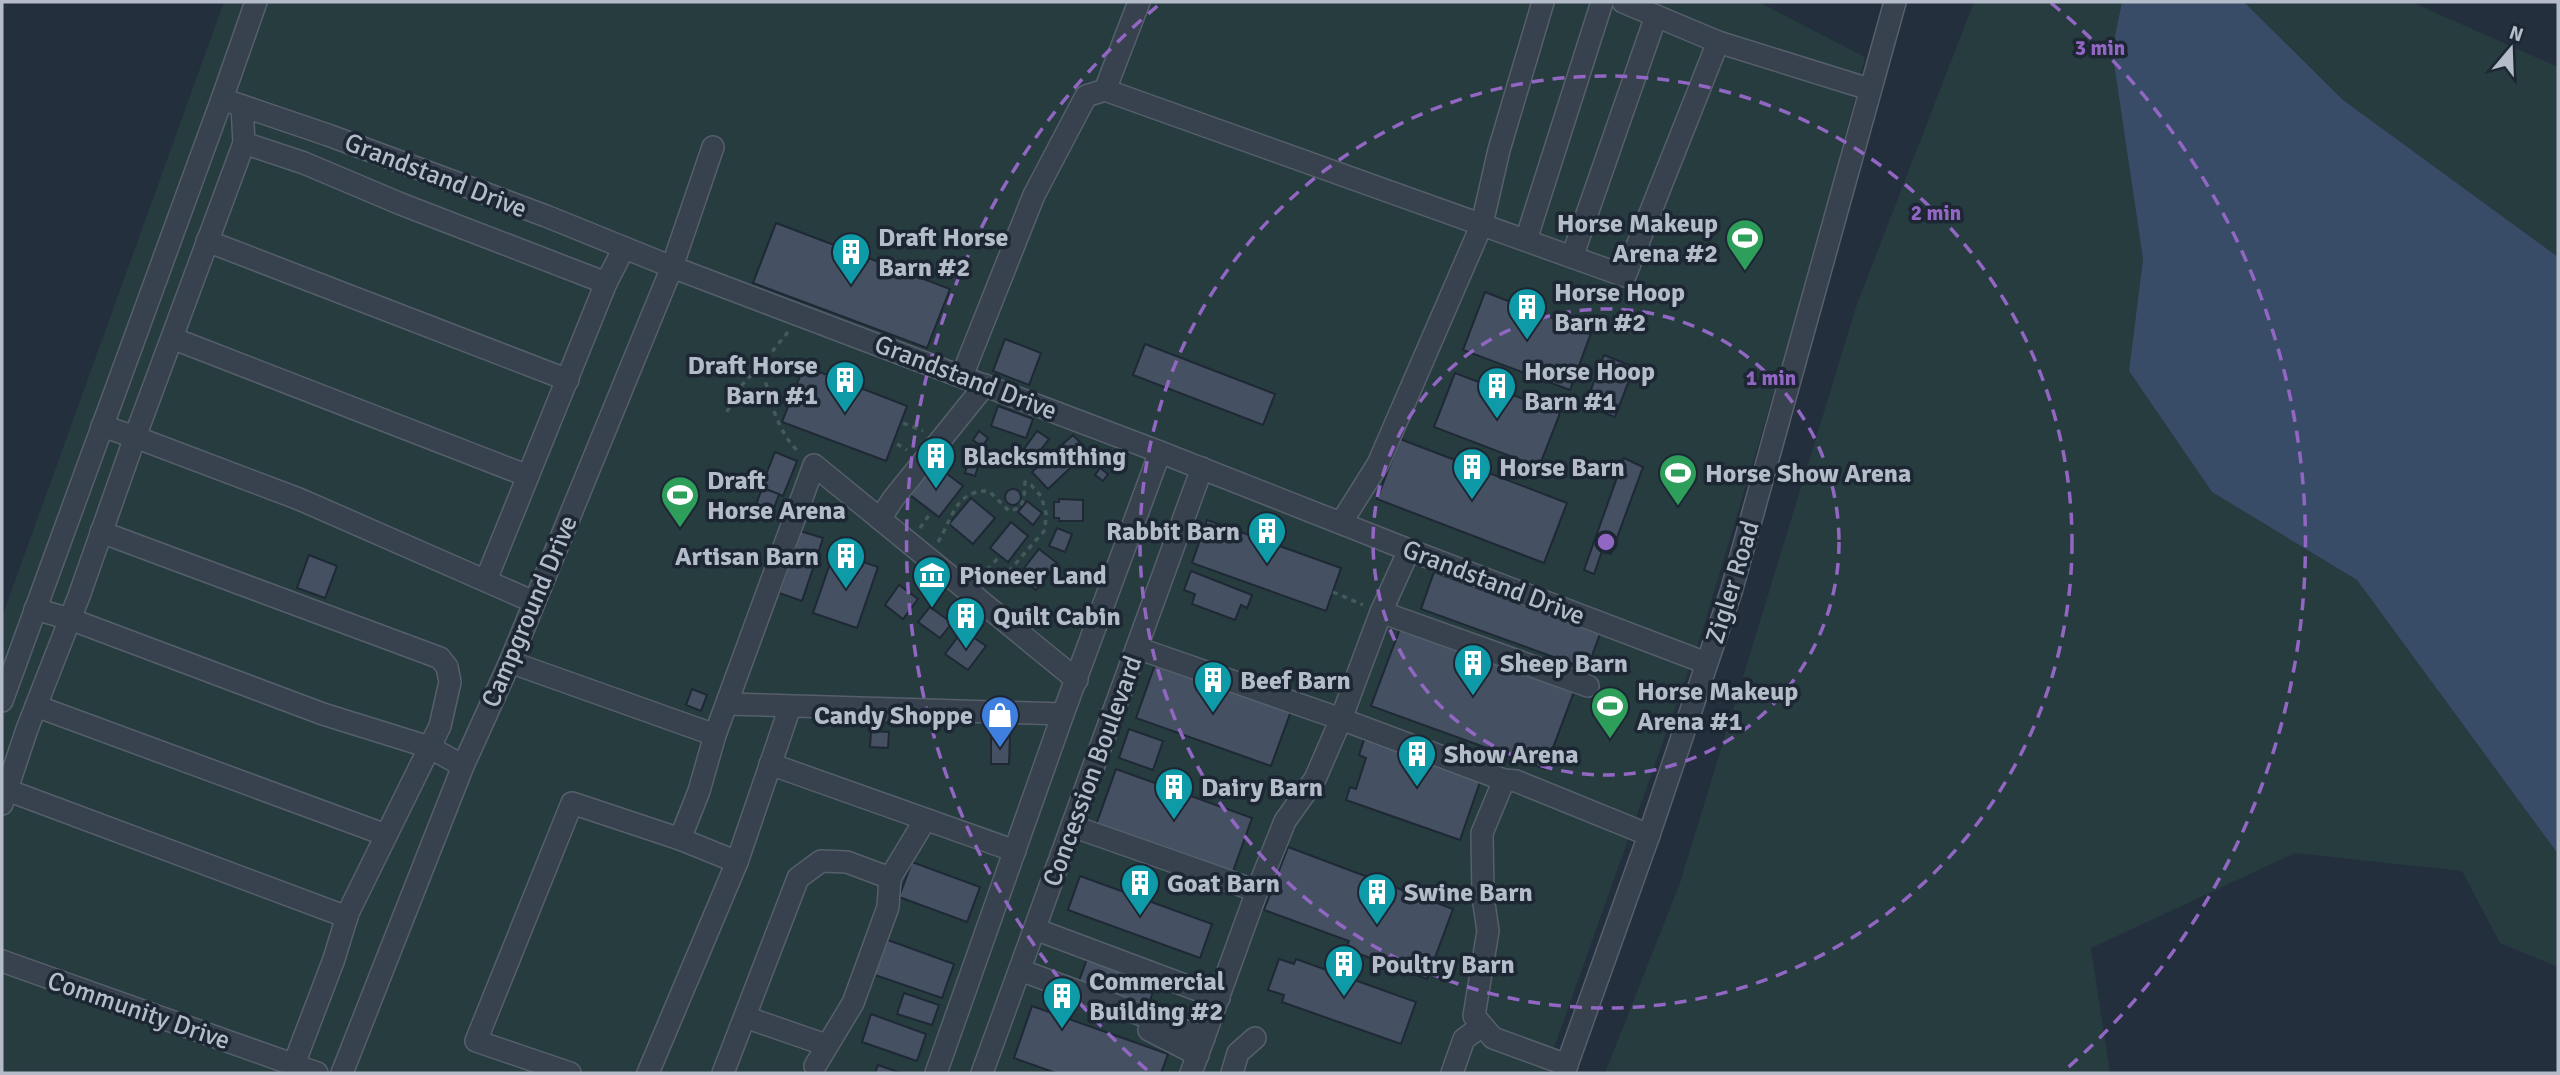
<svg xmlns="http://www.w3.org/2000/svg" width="2560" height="1075" font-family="Signika,sans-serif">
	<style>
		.green { fill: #263c3f }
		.water { fill: #394c67 }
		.building { fill: #455162; stroke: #1f2835; stroke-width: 2 }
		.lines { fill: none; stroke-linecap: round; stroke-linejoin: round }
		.minor-casing { stroke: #565f6c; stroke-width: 24 }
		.path { stroke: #44595c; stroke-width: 3.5; stroke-dasharray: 5 5; stroke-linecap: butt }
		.minor { stroke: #38414e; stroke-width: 21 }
		.ring { fill: none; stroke: #9266c3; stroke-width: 3.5; stroke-dasharray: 12 9 }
		.labels { text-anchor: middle; stroke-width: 7; stroke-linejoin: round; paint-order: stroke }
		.street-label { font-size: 26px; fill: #b4bcc9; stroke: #1d2633 }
		.poi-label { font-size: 26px; font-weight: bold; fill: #b4bcc9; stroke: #1d2633; text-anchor: start }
		.centre { fill: #9266c3; stroke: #1d2633; stroke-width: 3.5 }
		.ring-label { font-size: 21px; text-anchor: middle; font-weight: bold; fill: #9266c3; stroke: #1d2633; stroke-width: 7; stroke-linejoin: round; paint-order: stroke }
	</style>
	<rect width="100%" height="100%" fill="#242f3e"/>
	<g class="green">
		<polygon points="224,2 1758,2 1865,57 1813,262 1701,635 1545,1073 2,1073 2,617"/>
		<polygon points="1974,2 2122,2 2112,50 2143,259 2129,371 2212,492 2357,580 2558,854 2558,967 2500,943 2462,871 2295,853 2091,948 2110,1073 1605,1073 1680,883 1857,304"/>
		<polygon points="2244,2 2411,2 2558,67 2558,257 2343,100"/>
	</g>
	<polygon class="water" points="2122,2 2244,2 2343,100 2558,257 2558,854 2357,580 2212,492 2129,371 2143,259 2112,50"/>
	<g class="building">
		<polygon points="776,223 950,289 927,348 753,283"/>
		<polygon points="1485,292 1591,333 1570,390 1463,350"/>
		<polygon points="1005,339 1041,353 1029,385 993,371"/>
		<polygon points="1145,344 1275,394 1263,425 1133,375"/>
		<polygon points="1604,355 1634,367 1615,417 1585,406"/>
		<polygon points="804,366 907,406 886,461 782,422"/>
		<polygon points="1455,373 1560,413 1539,467 1434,427"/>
		<polygon points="998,406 1033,419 1026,438 991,426"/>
		<polygon points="979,431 988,438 982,447 973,440"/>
		<polygon points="1037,431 1049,439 1035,457 1024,449"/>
		<polygon points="1073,435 1088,451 1048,489 1032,472"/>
		<polygon points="1400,439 1567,503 1544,563 1377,499"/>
		<polygon points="775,452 797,461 783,496 761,487"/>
		<polygon points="1624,458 1643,467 1611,554 1602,551 1594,574 1584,570"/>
		<polygon points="968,463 978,466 975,476 965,473"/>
		<polygon points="934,464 963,486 939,517 910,495"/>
		<polygon points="1100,468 1108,474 1103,481 1095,475"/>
		<polygon points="762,488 779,494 772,514 755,508"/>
		<circle cx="1013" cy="497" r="8"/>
		<polygon points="971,498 995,518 973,544 949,524"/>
		<polygon points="1059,499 1083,500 1083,521 1059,521 1059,518 1054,518 1054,502 1059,502"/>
		<polygon points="1027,501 1042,513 1033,525 1018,512"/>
		<polygon points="1207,520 1341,568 1326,611 1192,563"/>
		<polygon points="1011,522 1028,536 1008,562 990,548"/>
		<polygon points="1057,528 1072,534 1065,552 1049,546"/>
		<polygon points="800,531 823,538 802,601 779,593"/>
		<polygon points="1039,549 1057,563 1036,590 1018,576"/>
		<polygon points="834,552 878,567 857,628 813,613"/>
		<polygon points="309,555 337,566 325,598 297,588"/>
		<polygon points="1191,571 1252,595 1247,608 1241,605 1235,620 1192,604 1195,594 1184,590"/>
		<polygon points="1434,572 1600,634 1587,669 1421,609"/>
		<polygon points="899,585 918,599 903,619 885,605"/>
		<polygon points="930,607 952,623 940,638 918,622"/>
		<polygon points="1401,626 1575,689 1545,769 1371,706"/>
		<polygon points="963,630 986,646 968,670 945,654"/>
		<polygon points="1156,662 1291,711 1271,766 1136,718"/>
		<polygon points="692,689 707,695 701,711 686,705"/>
		<polygon points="1129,729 1163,741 1153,770 1119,758"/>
		<polygon points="871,731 889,732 888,748 870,747"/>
		<polygon points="991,733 1010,734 1009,764 991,764"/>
		<polygon points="1365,737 1481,779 1460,840 1346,800 1350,787 1356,789 1366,758 1359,755"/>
		<polygon points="1116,769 1252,818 1232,874 1096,825"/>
		<polygon points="1288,847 1453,909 1427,979 1346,949 1349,941 1264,910"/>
		<polygon points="912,862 980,887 967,922 899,897"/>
		<polygon points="1080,876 1212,924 1200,958 1068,910"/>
		<polygon points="885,939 954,964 942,998 872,974"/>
		<polygon points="1087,959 1156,983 1148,1006 1079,981"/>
		<polygon points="1279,959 1294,964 1296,959 1416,1002 1401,1044 1282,1002 1284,995 1268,990"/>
		<polygon points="904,993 939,1005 932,1025 897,1014"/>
		<polygon points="1032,1006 1168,1054 1161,1073 1056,1073 1014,1058"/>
		<polygon points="871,1014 926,1034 917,1061 862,1042"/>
		<polygon points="878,1065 901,1073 875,1073"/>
	</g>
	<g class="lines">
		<defs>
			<g id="minor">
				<polyline points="1623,2 1718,42 1869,89"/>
				<polyline points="1105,90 1625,276 1718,42"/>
				<polyline points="222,99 328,135 546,216 672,267 1160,452 1409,550 1706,663"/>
				<polyline points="244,143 304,163 401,204 606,283"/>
				<polyline points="1526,240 1602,2"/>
				<polyline points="207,241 568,380"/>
				<polyline points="1572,257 1656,16"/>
				<polyline points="172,338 528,476"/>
				<polyline points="962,376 1034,195 1086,96 1105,90 1139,2"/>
				<polyline points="102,426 135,437 244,143 242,106"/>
				<polyline points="880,519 893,499 985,385"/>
				<polyline points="1341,523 1378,464 1482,224 1499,150 1543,2"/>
				<polyline points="101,532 440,658 447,667 450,682 440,726 348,913 334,959 294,1064"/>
				<polyline points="486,580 606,283 624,248"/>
				<polyline points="35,609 70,619 323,714 429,747 463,766"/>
				<polyline points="1381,612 1588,686"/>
				<polyline points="1137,648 1341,719 1504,780"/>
				<polyline points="510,662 715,735"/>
				<polyline points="2,701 222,99 256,2"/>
				<polyline points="727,704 1063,714"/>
				<polyline points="36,706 386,835"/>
				<polyline points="790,707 737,862 680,839 699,791 715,735 814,465 1077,680"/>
				<polyline points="770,764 1015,851"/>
				<polyline points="7,790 347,917"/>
				<polyline points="2,804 27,729 79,596 135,437 299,499 534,602"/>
				<polyline points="1072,826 1257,891"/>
				<polyline points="1035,929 1219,998"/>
				<polyline points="2,961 317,1073"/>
				<polyline points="1020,970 1204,1038"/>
				<polyline points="745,1017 826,1045"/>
				<polyline points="1149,1030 1198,1055"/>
				<polyline points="1567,1065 1493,1038 1474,1016 1488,931 1483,897 1482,833 1504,780 1516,781 1649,835"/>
				<polyline points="815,1066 853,1003 888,907 890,878"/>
				<polyline points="342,1073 463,766 510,662 672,267 713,147"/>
				<polyline points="570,1073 476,1041 572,803 680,839"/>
				<polyline points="648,1073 737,862"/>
				<polyline points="723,1073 798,878 821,861 847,862 890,878 925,820"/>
				<polyline points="936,1073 1063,714 1160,452"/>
				<polyline points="982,1073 1202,468"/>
				<polyline points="1191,1073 1257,891 1285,821 1315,779 1341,719 1381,612 1409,550"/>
				<polyline points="1232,1073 1238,1053 1255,1038"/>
				<polyline points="1452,1073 1464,1039 1482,1026"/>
				<polyline points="1564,1073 1649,835 1731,592 1895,2"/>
			</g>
		</defs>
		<use href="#minor" class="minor-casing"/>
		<g class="path">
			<path d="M788,332L762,364C767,392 777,433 799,452"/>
			<polyline points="727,412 739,388 762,364"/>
			<polyline points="903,423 923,431"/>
			<polyline points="897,444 907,450"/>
			<polyline points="920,528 931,512"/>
			<path d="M938,542C953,518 955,490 989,491L1009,511L1019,508L1024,499L1025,482L1031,485L1041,496L1046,513L1045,530L994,588"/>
			<polyline points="980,577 998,558"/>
			<polyline points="1333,592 1363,605"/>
		</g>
		<use href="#minor" class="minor"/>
	</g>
	<g class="ring">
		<circle cx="1606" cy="542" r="233"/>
		<circle cx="1606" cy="542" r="466"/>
		<path d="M1147 1070A699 699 0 0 1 1161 3M2051 3A699 699 0 0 1 2065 1070"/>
	</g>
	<defs>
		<symbol id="stadium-pin" viewBox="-11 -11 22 30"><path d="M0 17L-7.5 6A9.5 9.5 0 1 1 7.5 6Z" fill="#2e9e5b" stroke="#1d2633"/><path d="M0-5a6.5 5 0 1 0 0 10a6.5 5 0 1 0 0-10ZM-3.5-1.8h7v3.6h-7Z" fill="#fff"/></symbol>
		<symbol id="building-pin" viewBox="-11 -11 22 30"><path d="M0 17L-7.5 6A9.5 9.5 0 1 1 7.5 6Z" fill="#0f9aa8" stroke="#1d2633"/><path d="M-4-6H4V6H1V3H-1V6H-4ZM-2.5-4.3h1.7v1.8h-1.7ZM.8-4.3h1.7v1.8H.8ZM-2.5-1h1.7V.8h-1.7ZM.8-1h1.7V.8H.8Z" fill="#fff"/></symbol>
		<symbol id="museum-pin" viewBox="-11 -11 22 30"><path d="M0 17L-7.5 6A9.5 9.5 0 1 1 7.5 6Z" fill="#0f9aa8" stroke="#1d2633"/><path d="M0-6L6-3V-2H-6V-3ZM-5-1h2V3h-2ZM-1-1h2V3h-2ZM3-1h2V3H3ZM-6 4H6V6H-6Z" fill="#fff"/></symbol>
		<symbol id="shop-pin" viewBox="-11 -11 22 30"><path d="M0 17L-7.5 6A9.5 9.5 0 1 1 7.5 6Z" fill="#3f7fe0" stroke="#1d2633"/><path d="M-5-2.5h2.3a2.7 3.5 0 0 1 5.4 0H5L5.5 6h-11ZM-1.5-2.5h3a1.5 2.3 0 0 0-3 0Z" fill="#fff"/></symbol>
	</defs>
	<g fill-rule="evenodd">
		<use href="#stadium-pin" x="1723" y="216" width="44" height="60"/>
		<use href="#building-pin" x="829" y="230" width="44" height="60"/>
		<use href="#building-pin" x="1505" y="285" width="44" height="60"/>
		<use href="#building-pin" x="823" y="358" width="44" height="60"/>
		<use href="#building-pin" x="1475" y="364" width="44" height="60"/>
		<use href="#building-pin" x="914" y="434" width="44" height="60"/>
		<use href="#building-pin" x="1450" y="445" width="44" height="60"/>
		<use href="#stadium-pin" x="1656" y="451" width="44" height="60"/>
		<use href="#stadium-pin" x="658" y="473" width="44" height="60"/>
		<use href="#building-pin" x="1245" y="509" width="44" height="60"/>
		<use href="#building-pin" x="824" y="534" width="44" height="60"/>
		<use href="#museum-pin" x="910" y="553" width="44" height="60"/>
		<use href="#building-pin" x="944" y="594" width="44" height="60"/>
		<use href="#building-pin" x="1451" y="641" width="44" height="60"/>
		<use href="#building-pin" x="1191" y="658" width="44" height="60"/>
		<use href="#stadium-pin" x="1588" y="684" width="44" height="60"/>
		<use href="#shop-pin" x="978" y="693" width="44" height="60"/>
		<use href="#building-pin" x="1395" y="732" width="44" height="60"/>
		<use href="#building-pin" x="1152" y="765" width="44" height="60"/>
		<use href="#building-pin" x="1118" y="861" width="44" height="60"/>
		<use href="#building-pin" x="1355" y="870" width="44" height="60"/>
		<use href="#building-pin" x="1322" y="942" width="44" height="60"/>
		<use href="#building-pin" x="1040" y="974" width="44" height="60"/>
	</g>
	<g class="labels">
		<g class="street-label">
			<text transform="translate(436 175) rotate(21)" y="9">Grandstand Drive</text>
			<text transform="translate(966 377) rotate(21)" y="9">Grandstand Drive</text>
			<text transform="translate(1494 582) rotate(21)" y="9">Grandstand Drive</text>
			<text transform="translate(1732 582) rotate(-73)" y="9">Zigler Road</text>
			<text transform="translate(529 611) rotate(-67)" y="9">Campground Drive</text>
			<text transform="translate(1092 771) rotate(-70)" y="9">Concession Boulevard</text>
			<text transform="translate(139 1010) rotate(19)" y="9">Community Drive</text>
		</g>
		<g class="poi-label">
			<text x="1718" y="232" text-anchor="end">Horse Makeup<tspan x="1718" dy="30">Arena #2</tspan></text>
			<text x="878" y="246">Draft Horse<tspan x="878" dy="30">Barn #2</tspan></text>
			<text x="1554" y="301">Horse Hoop<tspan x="1554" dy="30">Barn #2</tspan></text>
			<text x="818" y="374" text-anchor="end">Draft Horse<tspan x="818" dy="30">Barn #1</tspan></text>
			<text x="1524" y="380">Horse Hoop<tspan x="1524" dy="30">Barn #1</tspan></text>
			<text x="963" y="465">Blacksmithing</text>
			<text x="1499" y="476">Horse Barn</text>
			<text x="1705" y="482">Horse Show Arena</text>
			<text x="707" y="489">Draft<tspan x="707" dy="30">Horse Arena</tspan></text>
			<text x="1240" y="540" text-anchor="end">Rabbit Barn</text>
			<text x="819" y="565" text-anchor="end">Artisan Barn</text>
			<text x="959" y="584">Pioneer Land</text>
			<text x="993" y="625">Quilt Cabin</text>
			<text x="1500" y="672">Sheep Barn</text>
			<text x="1240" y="689">Beef Barn</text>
			<text x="1637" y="700">Horse Makeup<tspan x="1637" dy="30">Arena #1</tspan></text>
			<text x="973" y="724" text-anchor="end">Candy Shoppe</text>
			<text x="1444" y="763">Show Arena</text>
			<text x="1201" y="796">Dairy Barn</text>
			<text x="1167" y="892">Goat Barn</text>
			<text x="1404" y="901">Swine Barn</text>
			<text x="1371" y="973">Poultry Barn</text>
			<text x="1089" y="990">Commercial<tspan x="1089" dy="30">Building #2</tspan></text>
		</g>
	</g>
	<circle cx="1606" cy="542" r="10" class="centre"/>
	<g class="ring-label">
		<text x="2100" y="55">3 min</text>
		<text x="1936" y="220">2 min</text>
		<text x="1771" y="385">1 min</text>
	</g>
	<rect width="2560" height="1075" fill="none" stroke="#b4bcc9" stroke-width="7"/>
	<g transform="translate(2511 49) rotate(19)" stroke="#1d2633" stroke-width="5" paint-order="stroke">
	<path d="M0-5L12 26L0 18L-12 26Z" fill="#b4bcc9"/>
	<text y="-10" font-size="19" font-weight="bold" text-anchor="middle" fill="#b4bcc9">N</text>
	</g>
</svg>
